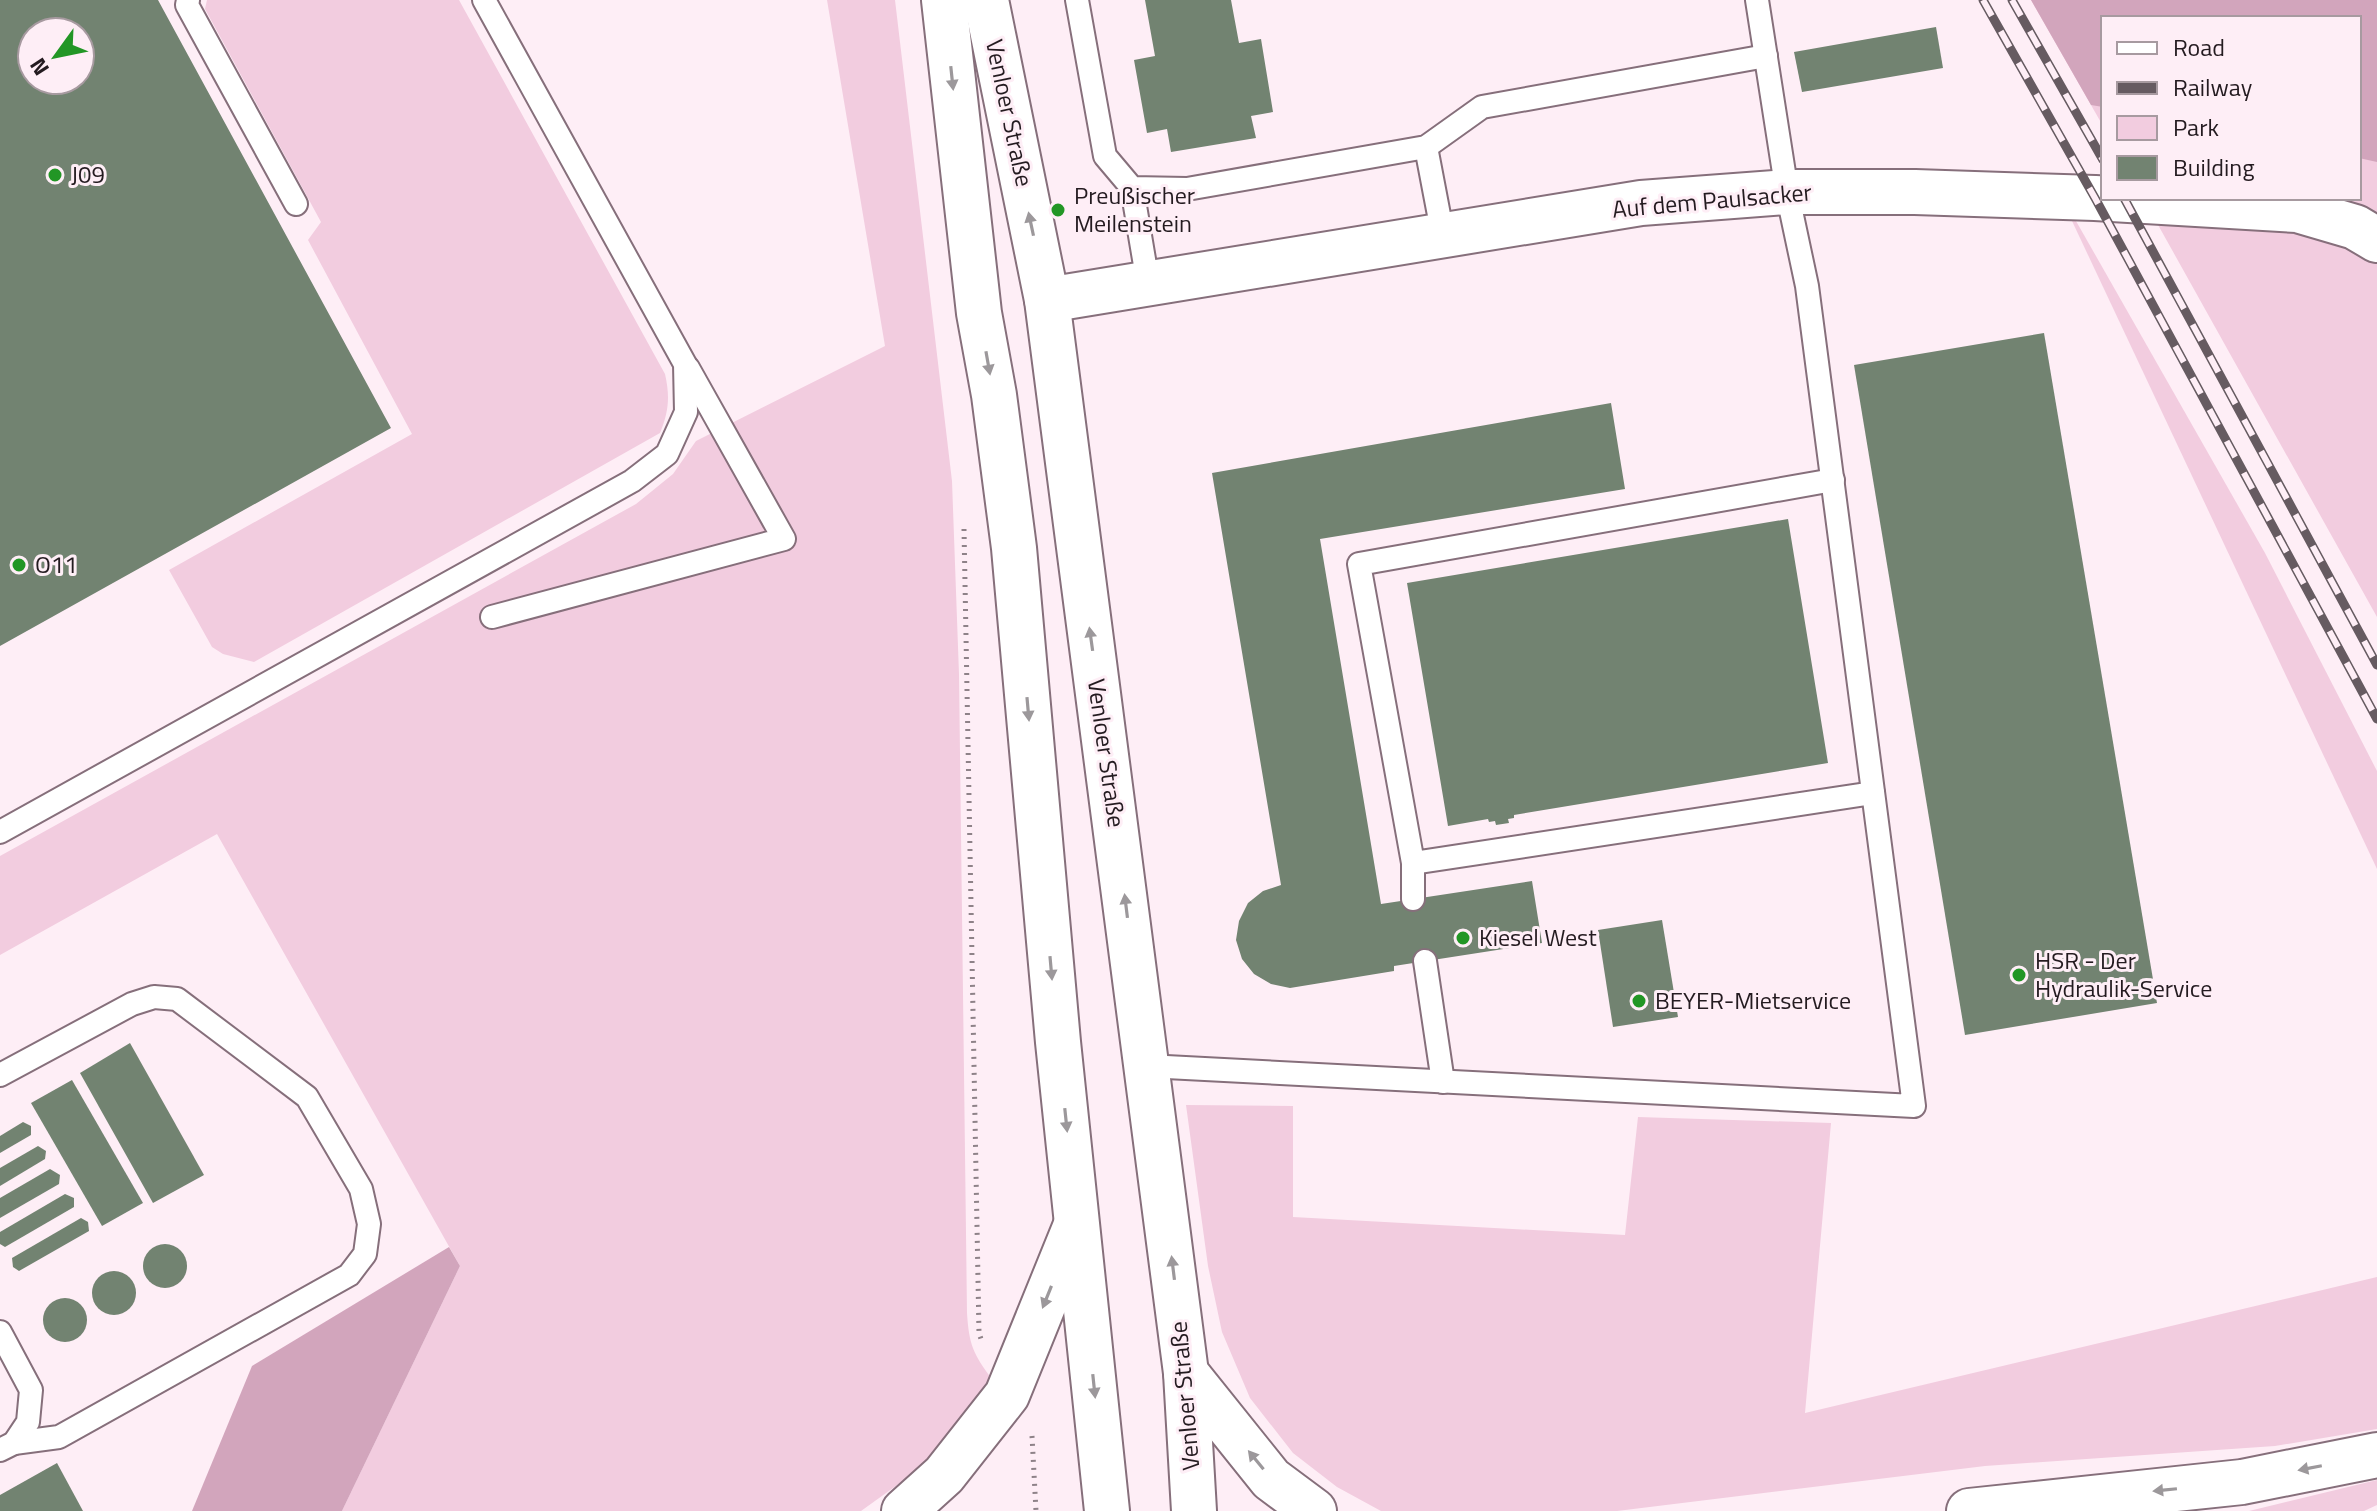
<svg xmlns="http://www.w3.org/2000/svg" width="2377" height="1511" font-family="'Titillium Web',sans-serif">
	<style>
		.green { fill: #f2ccdf }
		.forest { fill: #d2a5bc }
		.building { fill: #728371; fill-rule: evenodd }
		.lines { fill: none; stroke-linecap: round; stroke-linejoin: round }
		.service-casing { stroke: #866f7b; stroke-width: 26 }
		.tertiary-casing { stroke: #866f7b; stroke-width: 48 }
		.primary-casing { stroke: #866f7b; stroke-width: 48 }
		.motorway-casing { stroke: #866f7b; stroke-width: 48 }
		.path { stroke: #8e8288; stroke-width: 5; stroke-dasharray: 2 6; stroke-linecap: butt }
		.service { stroke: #fff; stroke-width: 22 }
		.tertiary { stroke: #fff; stroke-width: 44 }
		.primary { stroke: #fff; stroke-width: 44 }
		.motorway { stroke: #fff; stroke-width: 44 }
		.rail-casing { stroke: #665b61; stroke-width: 9 }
		.rail { stroke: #feeef6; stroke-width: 6; stroke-dasharray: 18; stroke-linecap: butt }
		.oneway { fill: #9c989b }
		.poi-dot { fill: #229625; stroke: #feeef6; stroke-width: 3 }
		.labels { text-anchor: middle; stroke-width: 6; stroke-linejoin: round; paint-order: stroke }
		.street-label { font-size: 24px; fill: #241b20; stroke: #feeef6 }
		.poi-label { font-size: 24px; fill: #241b20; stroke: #feeef6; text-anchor: start }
	</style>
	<rect width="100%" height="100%" fill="#feeef6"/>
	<g class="green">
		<path d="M207,0H459L665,374C670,396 669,411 660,433L254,662L223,654L212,647L169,570L412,434L308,240L321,222L205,9Z"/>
		<path d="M827,0H895L952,481L959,674L967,1313C969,1344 973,1354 992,1379L939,1455L861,1511H342L460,1266L217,834L0,955V856L636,504L673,474L696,441L885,346Z"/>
		<polygon points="2031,0 2377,0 2377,617 2143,198 2359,198 2359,18 2103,18 2103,126"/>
		<polygon points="2072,221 2076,221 2265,553 2377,771 2377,869"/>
		<polygon points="1186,1105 1293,1106 1293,1217 1625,1235 1638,1117 1831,1123 1805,1413 2377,1277 2377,1429 2275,1446 1985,1466 1617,1511 1381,1511 1337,1487 1293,1453 1250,1398 1222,1332 1208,1266"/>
		<polygon points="2377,1480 2377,1505 2364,1511 2249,1511"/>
	</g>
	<g class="forest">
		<polygon points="2031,0 2377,0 2377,162 2359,158 2359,18 2103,18 2103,107 2091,105"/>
		<polygon points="449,1247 460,1266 342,1511 192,1511 252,1366"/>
	</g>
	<g class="building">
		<path d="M0,0H158L391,428L0,646ZM32,32H80V80H32Z"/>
		<polygon points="1145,0 1231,0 1239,43 1261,39 1273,112 1251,116 1256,138 1171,152 1167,129 1147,133 1134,60 1155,56"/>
		<polygon points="1936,27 1943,68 1802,92 1794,52"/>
		<polygon points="2044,333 2157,1003 1965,1035 1854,365"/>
		<polygon points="1611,403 1625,489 1320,539 1381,904 1532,881 1542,943 1394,966 1394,971 1290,988 1271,984 1254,974 1242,959 1236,940 1239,921 1248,903 1263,891 1281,885 1212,473"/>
		<polygon points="1788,519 1828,763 1514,815 1514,818 1508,819 1509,823 1496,825 1495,821 1489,822 1488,819 1448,826 1407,583"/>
		<polygon points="1662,920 1678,1017 1613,1027 1598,930"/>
		<polygon points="130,1043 204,1175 153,1203 80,1073"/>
		<polygon points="72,1080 143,1203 102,1226 31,1103"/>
		<polygon points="23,1122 31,1126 31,1135 0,1153 0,1136"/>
		<polygon points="38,1146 46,1151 45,1159 0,1186 0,1168"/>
		<polygon points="50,1169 60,1175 59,1184 0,1218 0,1198"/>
		<polygon points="65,1194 74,1198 74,1207 5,1247 0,1244 0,1232"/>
		<polygon points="81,1218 88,1222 89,1231 19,1271 13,1267 12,1258"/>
		<circle cx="165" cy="1266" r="22"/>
		<circle cx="114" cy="1293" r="22"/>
		<circle cx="65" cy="1320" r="22"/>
		<polygon points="57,1463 83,1511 0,1511 0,1495"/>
	</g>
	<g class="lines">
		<defs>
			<g id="service">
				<polyline points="188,0 187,5 296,204"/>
				<polyline points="1077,0 1105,156 1132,188 1187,189 1426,147 1482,107 1766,56"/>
				<polyline points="1426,147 1443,236"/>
				<polyline points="1132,188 1148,283"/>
				<polyline points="1833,480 1359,564 1413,863 1873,793"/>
				<polyline points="492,617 784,539 688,368"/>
				<polyline points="0,832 632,481 667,454 686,412 685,364 484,0"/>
				<polyline points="1413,863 1413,899"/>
				<polyline points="1425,961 1443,1082"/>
				<polyline points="1147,1066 1914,1106 1807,286 1787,192 1757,0"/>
				<polyline points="0,1075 132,1004 154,997 177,999 307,1097 361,1189 369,1224 365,1254 349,1275 59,1437 14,1443"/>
				<polyline points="0,1332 31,1390 28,1422 14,1443 0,1450"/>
			</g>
			<polyline id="tertiary" points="1047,300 1641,203 1787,192 1915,192 2095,198 2297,210 2355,227 2377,240"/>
			<g id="primary">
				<polyline points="944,0 979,313 994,395 1014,548 1058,1042 1107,1511"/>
				<polyline points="986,0 1047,300 1186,1373 1194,1511"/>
			</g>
			<g id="motorway">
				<polyline points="1186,1373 1271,1479 1314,1511"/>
				<polyline points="904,1511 944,1475 1007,1395 1076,1225"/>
				<polyline points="1969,1511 2242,1482 2377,1455"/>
			</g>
		</defs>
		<use href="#service" class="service-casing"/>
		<use href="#tertiary" class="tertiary-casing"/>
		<use href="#primary" class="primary-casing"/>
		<use href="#motorway" class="motorway-casing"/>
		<g class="path">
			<polyline points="964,529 979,1333 981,1339"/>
			<polyline points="1032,1436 1036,1511"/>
		</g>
		<use href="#service" class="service"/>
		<use href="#tertiary" class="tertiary"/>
		<use href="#primary" class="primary"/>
		<use href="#motorway" class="motorway"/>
		<defs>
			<g id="rail">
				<polyline points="1983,0 2095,198 2377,719"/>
				<polyline points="2012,0 2103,160"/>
				<polyline points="2124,198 2377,665"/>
			</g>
		</defs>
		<use href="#rail" class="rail-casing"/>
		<use href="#rail" class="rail"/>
	</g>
	<defs><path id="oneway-solid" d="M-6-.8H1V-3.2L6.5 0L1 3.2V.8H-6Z" transform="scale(2)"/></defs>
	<g class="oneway">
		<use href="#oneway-solid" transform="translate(952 78) rotate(84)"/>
		<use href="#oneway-solid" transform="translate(1031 224) rotate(-102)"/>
		<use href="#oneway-solid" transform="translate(988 363) rotate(80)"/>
		<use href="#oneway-solid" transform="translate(1091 639) rotate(-98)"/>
		<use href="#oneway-solid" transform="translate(1028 709) rotate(85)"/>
		<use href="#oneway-solid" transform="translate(1126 906) rotate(-97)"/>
		<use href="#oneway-solid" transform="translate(1051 968) rotate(85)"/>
		<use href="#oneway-solid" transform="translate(1066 1120) rotate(84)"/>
		<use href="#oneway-solid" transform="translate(1173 1268) rotate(-97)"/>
		<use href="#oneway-solid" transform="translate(1047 1297) rotate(112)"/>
		<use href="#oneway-solid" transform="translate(1094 1386) rotate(84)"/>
		<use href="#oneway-solid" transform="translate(1256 1460) rotate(-129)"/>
		<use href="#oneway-solid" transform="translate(2310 1468) rotate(169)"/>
		<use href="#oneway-solid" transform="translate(2165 1490) rotate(174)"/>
	</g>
	<g class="poi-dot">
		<circle cx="55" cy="175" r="8"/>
		<circle cx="1058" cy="210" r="8"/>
		<circle cx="19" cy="565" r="8"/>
		<circle cx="1463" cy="938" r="8"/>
		<circle cx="2019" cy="975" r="8"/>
		<circle cx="1639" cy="1001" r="8"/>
	</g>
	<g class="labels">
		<g class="street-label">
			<text transform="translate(1009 113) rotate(78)" y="8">Venloer Straße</text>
			<text transform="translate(1712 201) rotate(-5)" y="8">Auf dem Paulsacker</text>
			<text transform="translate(1106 753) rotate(82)" y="8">Venloer Straße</text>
			<text transform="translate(1185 1396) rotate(-95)" y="8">Venloer Straße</text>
		</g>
		<g class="poi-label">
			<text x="71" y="183">J09</text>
			<text x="1074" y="204">Preußischer<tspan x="1074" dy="28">Meilenstein</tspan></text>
			<text x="35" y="573">O11</text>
			<text x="1479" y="946">Kiesel West</text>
			<text x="2035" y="969">HSR - Der<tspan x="2035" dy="28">Hydraulik-Service</tspan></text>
			<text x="1655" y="1009">BEYER-Mietservice</text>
		</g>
	</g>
	<rect x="2101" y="16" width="260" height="184" fill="#feeef6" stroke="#a79aa0" stroke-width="2"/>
	<rect x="2117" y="42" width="40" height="12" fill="#ffffff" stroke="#a79aa0" stroke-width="2"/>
	<text x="2173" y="56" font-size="24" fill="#241b20">Road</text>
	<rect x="2117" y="82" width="40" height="12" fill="#665b61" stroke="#a79aa0" stroke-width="2"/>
	<text x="2173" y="96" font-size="24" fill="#241b20">Railway</text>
	<rect x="2117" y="116" width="40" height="24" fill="#f2ccdf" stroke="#a79aa0" stroke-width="2"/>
	<text x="2173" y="136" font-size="24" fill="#241b20">Park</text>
	<rect x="2117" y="156" width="40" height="24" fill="#728371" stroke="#a79aa0" stroke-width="2"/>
	<text x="2173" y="176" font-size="24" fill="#241b20">Building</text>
	<g transform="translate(56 56) rotate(237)"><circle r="38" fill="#feeef6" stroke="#a79aa0" stroke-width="2"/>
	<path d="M0-6L14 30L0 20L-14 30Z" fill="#229625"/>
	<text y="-12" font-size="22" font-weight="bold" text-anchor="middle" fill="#241b20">N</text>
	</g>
</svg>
